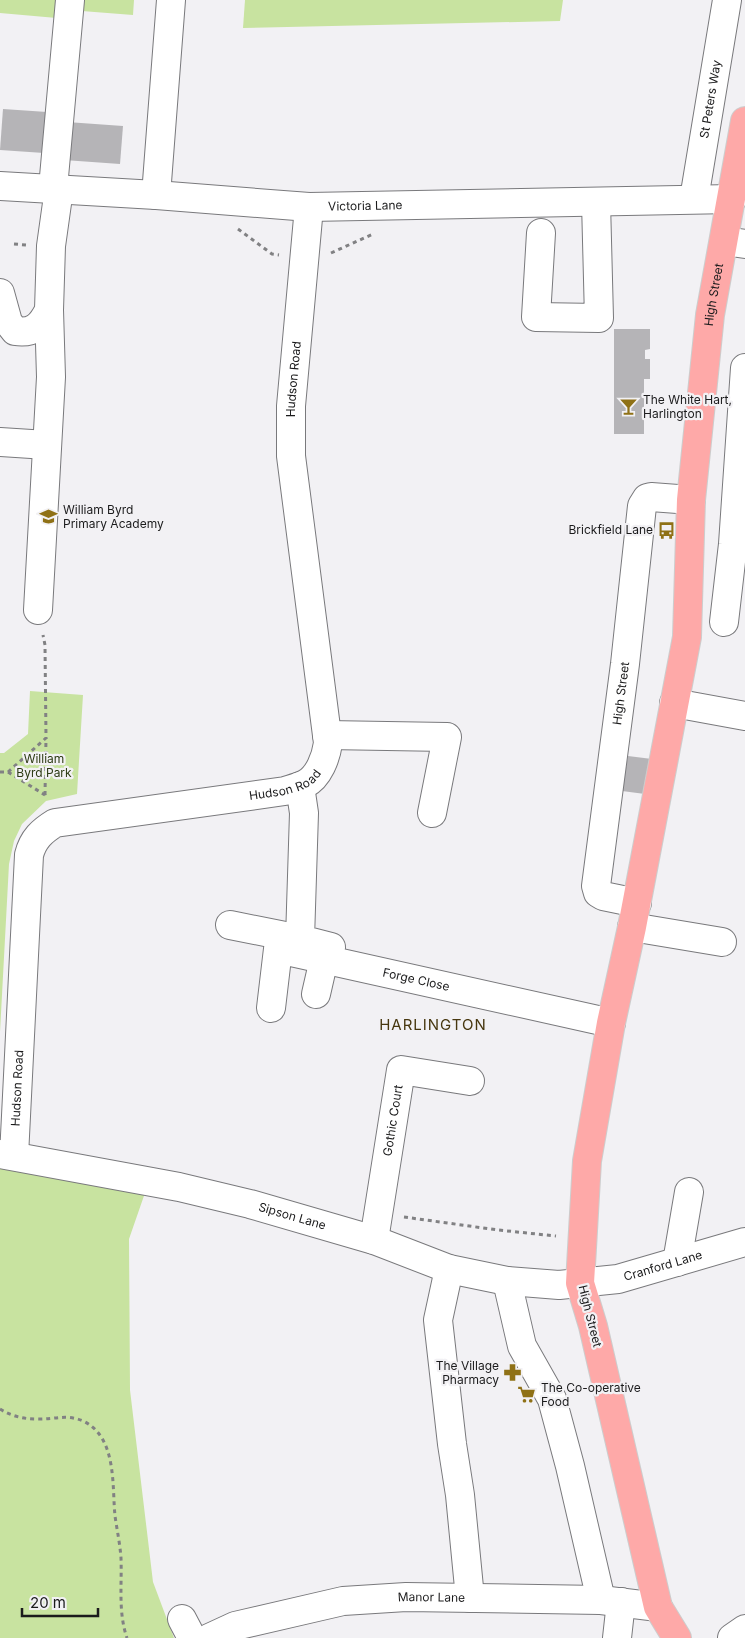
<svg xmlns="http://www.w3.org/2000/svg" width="745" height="1638" font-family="Inter,sans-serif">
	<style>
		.green { fill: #c8e3a0 }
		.building { fill: #b5b4b7 }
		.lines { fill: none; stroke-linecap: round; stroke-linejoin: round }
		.minor-casing { stroke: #79797c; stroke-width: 30 }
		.major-casing { stroke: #cdcdcd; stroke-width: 30 }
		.path { stroke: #818183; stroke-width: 3; stroke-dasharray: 4 4; stroke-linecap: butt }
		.minor { stroke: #fff; stroke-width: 28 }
		.major { stroke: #fea9a8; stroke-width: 28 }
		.labels { text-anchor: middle; stroke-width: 4.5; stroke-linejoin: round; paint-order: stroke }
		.street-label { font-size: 12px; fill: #1b1b1c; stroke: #f2f1f4 }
		.poi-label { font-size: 12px; fill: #1b1b1c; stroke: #f2f1f4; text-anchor: start }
		.park-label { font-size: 12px; fill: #2d3b14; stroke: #f2f1f4 }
		.quarter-label { font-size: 15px; letter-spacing: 1px; fill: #47370f; stroke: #f2f1f4 }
	</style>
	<rect width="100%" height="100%" fill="#f2f1f4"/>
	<g class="green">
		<polygon points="0,0 134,0 133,15 69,10 68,19 0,13"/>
		<polygon points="245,0 563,0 560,21 243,28"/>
		<polygon points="30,691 83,695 77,794 46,801 22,824 14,841 9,864 0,1032 0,753 4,753 28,734"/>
		<polygon points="0,1168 146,1190 129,1239 130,1390 153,1582 174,1638 0,1638"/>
	</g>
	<g class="building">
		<polygon points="3,109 47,112 44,153 0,150"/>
		<polygon points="67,122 123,126 120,164 64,160"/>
		<polygon points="614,329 650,329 650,349 645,350 645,359 650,359 650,379 644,379 644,434 614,434"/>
		<polygon points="628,756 652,759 645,794 622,791"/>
	</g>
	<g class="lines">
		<defs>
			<g id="minor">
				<path id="s1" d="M0,186L156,195L309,207L732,199"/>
				<polyline points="53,188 70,0"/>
				<polyline points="156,195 171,0"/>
				<path id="s2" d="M694,199L727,0"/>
				<polyline points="541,233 536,317 599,318 596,202"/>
				<polyline points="724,241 745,244"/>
				<path d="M0,293L8,322L15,331C33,334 41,326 49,310L51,246L59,189"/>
				<polyline points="0,442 47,445"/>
				<polyline points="38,610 51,377 49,310"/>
				<polyline points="724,622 733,544 745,368"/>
				<polyline points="674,703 745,716"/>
				<polyline points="327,735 447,737 432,813"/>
				<polyline points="300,786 304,813 300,939 331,947"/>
				<path id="s3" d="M637,903L603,896L598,893L596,886L625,664L642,506L647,498L651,497L691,500"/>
				<polyline points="230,925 300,939"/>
				<polyline points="632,927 722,942"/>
				<polyline points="316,994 324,959"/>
				<path id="s4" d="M271,1008L278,949L611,1023"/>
				<path id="s5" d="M0,1154L179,1187L250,1204L374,1240L449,1269L507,1281L559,1285L618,1279L745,1242"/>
				<path id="s6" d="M14,1156L29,855C33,839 42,831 55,823L285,791C291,789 299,787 305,784C319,777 326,757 328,743L291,456V406L309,207"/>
				<path id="s7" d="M374,1240L401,1070L470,1081"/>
				<polyline points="677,1262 689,1192"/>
				<polyline points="449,1269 438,1320 452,1444 460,1495 470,1598"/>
				<polyline points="507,1281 522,1346 552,1399 570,1466 601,1600"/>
				<polyline points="182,1619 192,1638"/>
				<path id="s8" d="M209,1638L235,1626L343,1601L406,1597L601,1600L658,1607"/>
				<polyline points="617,1638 621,1602"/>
				<polyline points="732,1638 745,1629"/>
			</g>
			<g id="major">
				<path id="s9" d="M677,1638L658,1607L593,1326L580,1283L587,1161L611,1023L632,927L687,637L691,500L710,315L745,121"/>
			</g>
		</defs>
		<use href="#minor" class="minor-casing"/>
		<use href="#major" class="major-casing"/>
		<g class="path">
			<polyline points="238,229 272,254 279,255"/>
			<polyline points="14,244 26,245"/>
			<polyline points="331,253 373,234"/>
			<polyline points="0,772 8,772 45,795 46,799"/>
			<polyline points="8,772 46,738 45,645 43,635"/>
			<polyline points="45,795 46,738"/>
			<polyline points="404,1217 498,1230 556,1236"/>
			<path d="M0,1409C11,1416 23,1419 36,1419C54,1420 67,1413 85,1422C117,1439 112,1486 115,1516C117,1530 120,1544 121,1558C122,1585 118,1612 127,1638"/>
		</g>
		<use href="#minor" class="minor"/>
		<use href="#major" class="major"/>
	</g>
	<defs>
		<symbol id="bar-bare" viewBox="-9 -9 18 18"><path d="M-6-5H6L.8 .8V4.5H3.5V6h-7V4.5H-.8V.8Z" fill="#8f7116" stroke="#f2f1f4" stroke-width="2.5" paint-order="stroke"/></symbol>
		<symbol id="school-bare" viewBox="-9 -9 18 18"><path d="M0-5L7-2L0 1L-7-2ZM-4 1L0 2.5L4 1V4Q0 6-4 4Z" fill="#8f7116" stroke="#f2f1f4" stroke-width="2.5" paint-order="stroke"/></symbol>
		<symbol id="bus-bare" viewBox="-9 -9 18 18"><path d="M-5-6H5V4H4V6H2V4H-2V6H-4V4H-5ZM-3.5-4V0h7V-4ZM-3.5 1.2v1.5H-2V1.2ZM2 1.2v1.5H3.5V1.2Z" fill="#8f7116" stroke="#f2f1f4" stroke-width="2.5" paint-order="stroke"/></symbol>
		<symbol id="pharmacy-bare" viewBox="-9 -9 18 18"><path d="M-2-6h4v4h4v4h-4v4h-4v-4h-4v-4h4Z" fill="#8f7116" stroke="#f2f1f4" stroke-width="2.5" paint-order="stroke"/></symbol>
		<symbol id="supermarket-bare" viewBox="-9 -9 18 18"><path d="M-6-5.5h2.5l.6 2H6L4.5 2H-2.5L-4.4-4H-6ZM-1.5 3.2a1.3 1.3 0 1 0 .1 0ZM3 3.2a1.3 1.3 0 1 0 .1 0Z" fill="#8f7116" stroke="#f2f1f4" stroke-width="2.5" paint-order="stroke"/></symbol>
	</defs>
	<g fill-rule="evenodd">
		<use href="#bar-bare" x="616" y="394" width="25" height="25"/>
		<use href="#school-bare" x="36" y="504" width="25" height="25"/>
		<use href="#bus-bare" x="654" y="518" width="25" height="25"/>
		<use href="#pharmacy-bare" x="500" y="1360" width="25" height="25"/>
		<use href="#supermarket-bare" x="514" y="1382" width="25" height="25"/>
	</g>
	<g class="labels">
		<g class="street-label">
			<text dy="4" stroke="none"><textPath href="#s2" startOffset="101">St Peters Way</textPath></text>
			<text dy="4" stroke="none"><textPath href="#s1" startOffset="366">Victoria Lane</textPath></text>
			<text dy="4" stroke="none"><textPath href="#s9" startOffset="1369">High Street</textPath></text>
			<text dy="4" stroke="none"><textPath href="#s6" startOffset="1012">Hudson Road</textPath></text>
			<text dy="4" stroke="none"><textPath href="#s3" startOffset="242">High Street</textPath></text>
			<text dy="4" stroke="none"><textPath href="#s6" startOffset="578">Hudson Road</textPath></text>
			<text dy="4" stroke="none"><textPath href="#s4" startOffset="201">Forge Close</textPath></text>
			<text dy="4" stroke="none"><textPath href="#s6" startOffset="68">Hudson Road</textPath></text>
			<text dy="4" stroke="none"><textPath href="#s7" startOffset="121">Gothic Court</textPath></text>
			<text dy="4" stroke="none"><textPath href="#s5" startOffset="299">Sipson Lane</textPath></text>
			<text dy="4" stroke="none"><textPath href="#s5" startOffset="682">Cranford Lane</textPath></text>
			<text transform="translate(590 1316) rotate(76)" y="4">High Street</text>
			<text dy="4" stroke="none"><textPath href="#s8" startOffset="228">Manor Lane</textPath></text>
		</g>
		<g class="poi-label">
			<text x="643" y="404">The White Hart,<tspan x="643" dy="14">Harlington</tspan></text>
			<text x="63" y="514">William Byrd<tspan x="63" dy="14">Primary Academy</tspan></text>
			<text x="653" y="534" text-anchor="end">Brickfield Lane</text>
			<text x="499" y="1370" text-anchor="end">The Village<tspan x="499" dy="14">Pharmacy</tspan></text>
			<text x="541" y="1392">The Co-operative<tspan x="541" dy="14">Food</tspan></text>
		</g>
		<g class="park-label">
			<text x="44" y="763">William<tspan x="44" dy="14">Byrd Park</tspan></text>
		</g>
		<g class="quarter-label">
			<text x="433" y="1030">HARLINGTON</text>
		</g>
	</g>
	<path d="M22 1608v8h76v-8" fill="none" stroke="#1b1b1c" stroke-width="2.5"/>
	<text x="30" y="1608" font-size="15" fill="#1b1b1c" stroke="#f2f1f4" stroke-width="4" paint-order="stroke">20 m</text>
</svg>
